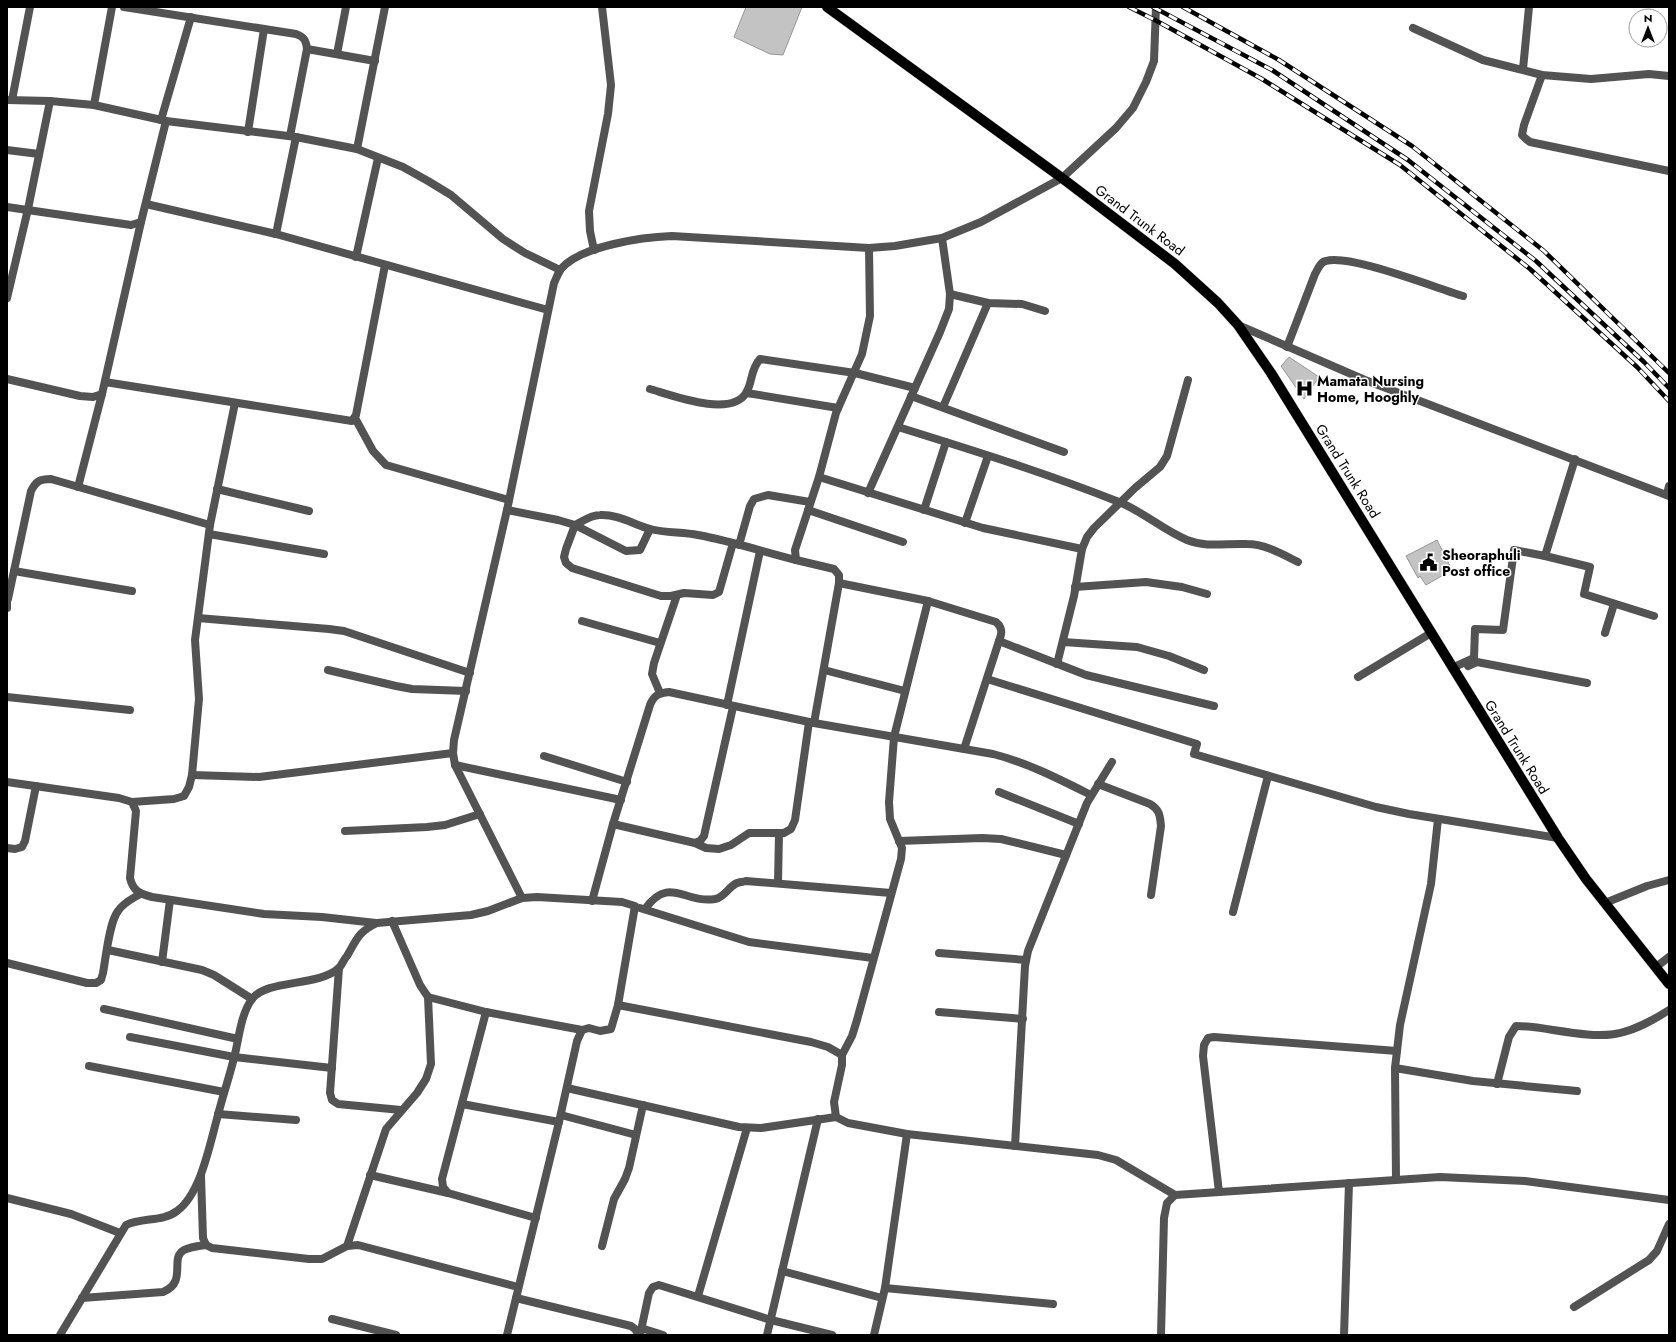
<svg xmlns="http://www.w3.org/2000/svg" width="1676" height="1342" font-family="Jost,sans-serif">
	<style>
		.building { fill: #c3c3c3; stroke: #979797 }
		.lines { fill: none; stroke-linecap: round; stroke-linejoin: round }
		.primary-casing { stroke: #dbdbdb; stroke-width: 11 }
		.minor { stroke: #535353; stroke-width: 8 }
		.primary { stroke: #000; stroke-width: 10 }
		.rail-casing { stroke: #000; stroke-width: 4.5 }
		.rail { stroke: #fff; stroke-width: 3; stroke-dasharray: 9; stroke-linecap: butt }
		.labels { text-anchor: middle; stroke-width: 3; stroke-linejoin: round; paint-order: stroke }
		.street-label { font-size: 14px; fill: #000; stroke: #fff }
		.poi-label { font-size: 14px; font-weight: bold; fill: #000; stroke: #fff; text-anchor: start }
	</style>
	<rect width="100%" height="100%" fill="#fff"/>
	<g class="building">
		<polygon points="746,7 802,7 783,55 770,54 734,37"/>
		<polygon points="1289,357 1319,377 1304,399 1281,366"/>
		<polygon points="1437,540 1452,570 1426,585 1420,576 1418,578 1406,556"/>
	</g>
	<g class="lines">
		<defs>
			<polyline id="primary" points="827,7 1062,178 1175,264 1218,303 1238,325 1271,373 1558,838 1586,879 1669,984"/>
		</defs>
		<use href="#primary" class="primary-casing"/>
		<g class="minor">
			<path d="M124,7L296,34C304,37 306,40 307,49L290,136"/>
			<polyline points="1413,28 1483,60 1542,75 1591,79 1649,74 1669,76"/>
			<polyline points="307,49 375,61"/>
			<polyline points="337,54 346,7"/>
			<polyline points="1523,69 1529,7"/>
			<polyline points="1542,75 1524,125 1522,135 1526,139 1530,142 1669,171"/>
			<polyline points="7,100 50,101 94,105 166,121 296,137 357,149 403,167 428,181 451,195 503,239 525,253 560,270"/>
			<polyline points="12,100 30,7"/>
			<polyline points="94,105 112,7"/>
			<polyline points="161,120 191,17"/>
			<polyline points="248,132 264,29"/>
			<polyline points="357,149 385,7"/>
			<polyline points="7,150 39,154"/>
			<polyline points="146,204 276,234 548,310"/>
			<polyline points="7,207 131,225 141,222 166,121"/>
			<polyline points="276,234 296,137"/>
			<polyline points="594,250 590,231 589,211 608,114 611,85 602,7"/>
			<polyline points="356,257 378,158"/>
			<polyline points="950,294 988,303 1022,304 1045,311"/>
			<polyline points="7,298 28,209 50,101"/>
			<polyline points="1238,325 1365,380 1669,496"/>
			<path d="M1287,347L1315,274C1318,269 1320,262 1326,261C1350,254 1436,288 1463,296"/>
			<polyline points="7,379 80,396 93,397 102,394 141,222"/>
			<polyline points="105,382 352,421 356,415 385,265"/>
			<path d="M650,389C671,395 731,418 746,393C753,382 750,370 760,359L855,373L915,388"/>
			<polyline points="747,393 838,408"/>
			<polyline points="911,396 1064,452"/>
			<polyline points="943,407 988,303"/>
			<polyline points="355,418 373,451 386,465 509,500"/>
			<path d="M898,427C972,450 1046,473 1119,502C1142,511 1163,530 1187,540C1207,548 1226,543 1247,544C1265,544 1282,554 1298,562"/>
			<polyline points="819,477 983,528 1082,549"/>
			<polyline points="78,487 102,394"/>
			<polyline points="217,489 309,511"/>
			<polyline points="868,493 940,332 949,309 950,294 942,238"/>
			<polyline points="1667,494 1669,486"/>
			<polyline points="507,510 558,520 575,525 626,551 640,550 650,529"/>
			<polyline points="808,510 903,542"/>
			<polyline points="924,510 946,442"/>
			<polyline points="965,523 988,456"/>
			<polyline points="209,534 324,554"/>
			<path d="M733,543L719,592L713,595L684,593L671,596H661L572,568L566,563L564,557L566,549L575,525C583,521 591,515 600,515C617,514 633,524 650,529C665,533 682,532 698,535C731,541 764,552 796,560"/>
			<polyline points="739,545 750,506 754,499 768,495 810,502"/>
			<polyline points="1545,556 1590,567 1584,594 1654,616"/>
			<polyline points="14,571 132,591"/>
			<path d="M839,583L928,601L996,622C1003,628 1002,633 999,641L964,749"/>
			<polyline points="1075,587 1146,582 1182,587 1207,594"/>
			<polyline points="7,598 7,608"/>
			<path d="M8,599L31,491C36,481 40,479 51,479L210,525"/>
			<polyline points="198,618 329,629 344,631 470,673"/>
			<polyline points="582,621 660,643"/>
			<polyline points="1605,633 1614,604"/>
			<polyline points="999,641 1086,675 1214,706"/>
			<polyline points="1063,642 1137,647 1169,656 1204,670"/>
			<polyline points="1057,664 1074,596 1082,549 1087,537 1094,528 1135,488 1160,467 1167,456 1188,380"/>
			<polyline points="1468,666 1477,662 1587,683"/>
			<polyline points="1452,668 1474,658 1475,629 1503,630 1514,550 1545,556 1575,459"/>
			<polyline points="328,670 396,686 412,689 466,691"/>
			<polyline points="824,670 905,691"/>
			<polyline points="1358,677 1431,633"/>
			<polyline points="987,679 1197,744 1194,754 1376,807 1409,814 1558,838"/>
			<polyline points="660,693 652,674 654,663 677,595"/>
			<polyline points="7,697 130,710"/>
			<polyline points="727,705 760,551"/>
			<polyline points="814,723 839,583 839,575 834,569 796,560 795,550 819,477 836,413 862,354 870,316 869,248"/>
			<polyline points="544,756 627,782"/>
			<polyline points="455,765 621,800"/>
			<polyline points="192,775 259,777 453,753"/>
			<path d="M7,782L119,798L132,802L136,811L130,878C133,891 140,894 152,897L264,914L322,917L376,923"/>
			<path d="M1098,784L1150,804C1160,810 1160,816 1161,826L1151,895"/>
			<polyline points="999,792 1079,824"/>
			<polyline points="132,802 174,799 184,796 189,787 192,775 199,699 195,640 210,525 235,403"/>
			<polyline points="613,824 695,843 700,841 704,836 733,707"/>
			<polyline points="345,831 427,827 445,825 480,814"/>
			<polyline points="899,841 982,838 1001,839 1066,855"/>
			<polyline points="695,843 706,848 719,849 731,845 749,833 784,833 791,829 795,820 809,722"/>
			<polyline points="7,848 15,849 22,847 25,841 36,786"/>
			<polyline points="778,883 779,833"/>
			<path d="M522,898L455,765L453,753L454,740L507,510L554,283C556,279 558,273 561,269C580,246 643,237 672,236L869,248L895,246L942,238L981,222L1062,178L1116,128L1133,108L1146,82L1154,61L1156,7"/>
			<path d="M592,901L613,824L650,705C654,695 659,693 669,692L814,723L993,754C1028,763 1059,779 1091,795"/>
			<polyline points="1605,903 1647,886 1669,880"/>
			<polyline points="640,908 749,942 873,958"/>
			<path d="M645,909C669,875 685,904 715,899C725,897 728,887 737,883C740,882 743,882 746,881L891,893"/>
			<polyline points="1233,912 1268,776"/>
			<polyline points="392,921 420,985 428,997 486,1012 582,1030"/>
			<polyline points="108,950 202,970 214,975 252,999"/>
			<polyline points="939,953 1026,960"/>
			<polyline points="162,962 170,900"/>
			<path d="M7,963L87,983H96L101,980L103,973C106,957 109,923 118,911C123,903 132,899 140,894"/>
			<polyline points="1656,967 1669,957"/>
			<polyline points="339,968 330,1093 332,1100 338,1104 401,1110"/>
			<polyline points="618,1005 811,1042 828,1047 842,1055 842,1065 834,1102 836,1117 848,1123 907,1134 1098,1155 1116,1160 1175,1195"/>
			<polyline points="104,1009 238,1039"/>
			<polyline points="486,1012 442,1179 443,1187 448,1193 536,1218"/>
			<polyline points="939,1012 1023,1019"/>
			<polyline points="130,1037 234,1057 332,1068"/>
			<polyline points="842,1055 852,1036 857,1020 901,859 902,848 890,819 889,802 894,737 928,601"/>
			<polyline points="89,1066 224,1092"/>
			<polyline points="1395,1068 1473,1081 1577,1091"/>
			<path d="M1497,1084L1509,1037L1516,1026C1529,1026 1541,1028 1553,1030C1606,1038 1622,1040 1669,1010"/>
			<polyline points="567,1088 739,1127 761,1128 836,1117"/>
			<polyline points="462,1104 559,1122"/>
			<polyline points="218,1114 296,1120"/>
			<polyline points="561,1115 636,1135"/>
			<polyline points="1015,1146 1025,966 1028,951 1087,803 1112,762"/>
			<polyline points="370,1175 448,1193"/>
			<polyline points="201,1176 203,1238 206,1245 212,1248 309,1259 322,1259 347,1246 358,1245 518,1287"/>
			<polyline points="1396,1179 1395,1068 1400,1025 1431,884 1438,819"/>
			<polyline points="1219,1192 1203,1056 1204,1045 1208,1038 1214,1037 1397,1051"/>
			<polyline points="7,1198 71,1214 120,1233"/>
			<polyline points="347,1246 386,1129 417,1093 426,1079 431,1064 428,997"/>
			<polyline points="602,1246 614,1199 625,1179 629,1168 643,1105"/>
			<polyline points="782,1271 882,1298"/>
			<polyline points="885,1288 1053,1304"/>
			<polyline points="698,1296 747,1128"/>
			<path d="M82,1298L163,1292C188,1282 169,1258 184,1250C190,1247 199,1246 206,1245"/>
			<polyline points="516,1298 631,1326 635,1329 639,1335"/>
			<polyline points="1574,1307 1649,1260 1657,1251 1669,1224"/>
			<polyline points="332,1319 396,1335"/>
			<polyline points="641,1328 663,1335"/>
			<path d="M60,1335L126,1225C142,1217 163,1222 177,1211C201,1194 210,1143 218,1115C223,1095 230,1075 235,1054C239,1037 241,1014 252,999C267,979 318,987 339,968C342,965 344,959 347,956C357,939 358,932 377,923L471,915L488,911L522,898L537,897L622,902L635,906L618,1005L611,1029L600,1031L589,1028L582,1030L577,1041L559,1122L507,1335"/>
			<polyline points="640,1335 649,1293 653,1287 659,1285 771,1320 832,1335"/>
			<polyline points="767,1335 818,1119"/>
			<polyline points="874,1335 885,1288 907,1134"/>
			<polyline points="1161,1335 1164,1218 1167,1203 1175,1195 1440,1177 1525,1181 1669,1200"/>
			<polyline points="1344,1335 1349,1183"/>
		</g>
		<use href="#primary" class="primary"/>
		<defs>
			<g id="rail">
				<polyline points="1129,7 1155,20 1262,79 1400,165 1530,269 1637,367 1669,401"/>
				<polyline points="1153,7 1272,70 1408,160 1536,261 1644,362 1669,388"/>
				<polyline points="1183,7 1279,60 1412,146 1544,251 1669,373"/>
			</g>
		</defs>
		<use href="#rail" class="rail-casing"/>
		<use href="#rail" class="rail"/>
	</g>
	<defs>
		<symbol id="hospital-bare" viewBox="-9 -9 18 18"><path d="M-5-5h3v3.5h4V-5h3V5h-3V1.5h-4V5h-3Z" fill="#000" stroke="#fff" stroke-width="2.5" paint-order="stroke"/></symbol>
		<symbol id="civic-bare" viewBox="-9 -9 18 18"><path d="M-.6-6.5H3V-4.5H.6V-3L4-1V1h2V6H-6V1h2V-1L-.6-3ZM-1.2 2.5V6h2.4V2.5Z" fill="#000" stroke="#fff" stroke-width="2.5" paint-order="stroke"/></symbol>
	</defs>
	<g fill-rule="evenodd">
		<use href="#hospital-bare" x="1292" y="376" width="25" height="25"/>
		<use href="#civic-bare" x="1416" y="550" width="25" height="25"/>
	</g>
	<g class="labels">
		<g class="street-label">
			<text transform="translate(1140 220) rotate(37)" y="5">Grand Trunk Road</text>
			<text transform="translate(1348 471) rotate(58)" y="5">Grand Trunk Road</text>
			<text transform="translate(1517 747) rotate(58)" y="5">Grand Trunk Road</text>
		</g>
		<g class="poi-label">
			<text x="1317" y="386">Mamata Nursing<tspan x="1317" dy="16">Home, Hooghly</tspan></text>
			<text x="1442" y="560">Sheoraphuli<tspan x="1442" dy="16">Post office</tspan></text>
		</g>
	</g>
	<rect width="1676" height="1342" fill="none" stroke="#000000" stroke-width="16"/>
	<g transform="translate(1648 28)"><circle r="19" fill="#ffffff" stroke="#999999"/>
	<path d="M0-3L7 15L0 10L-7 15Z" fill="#000000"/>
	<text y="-6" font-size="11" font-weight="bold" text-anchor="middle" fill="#000000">N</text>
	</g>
</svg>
